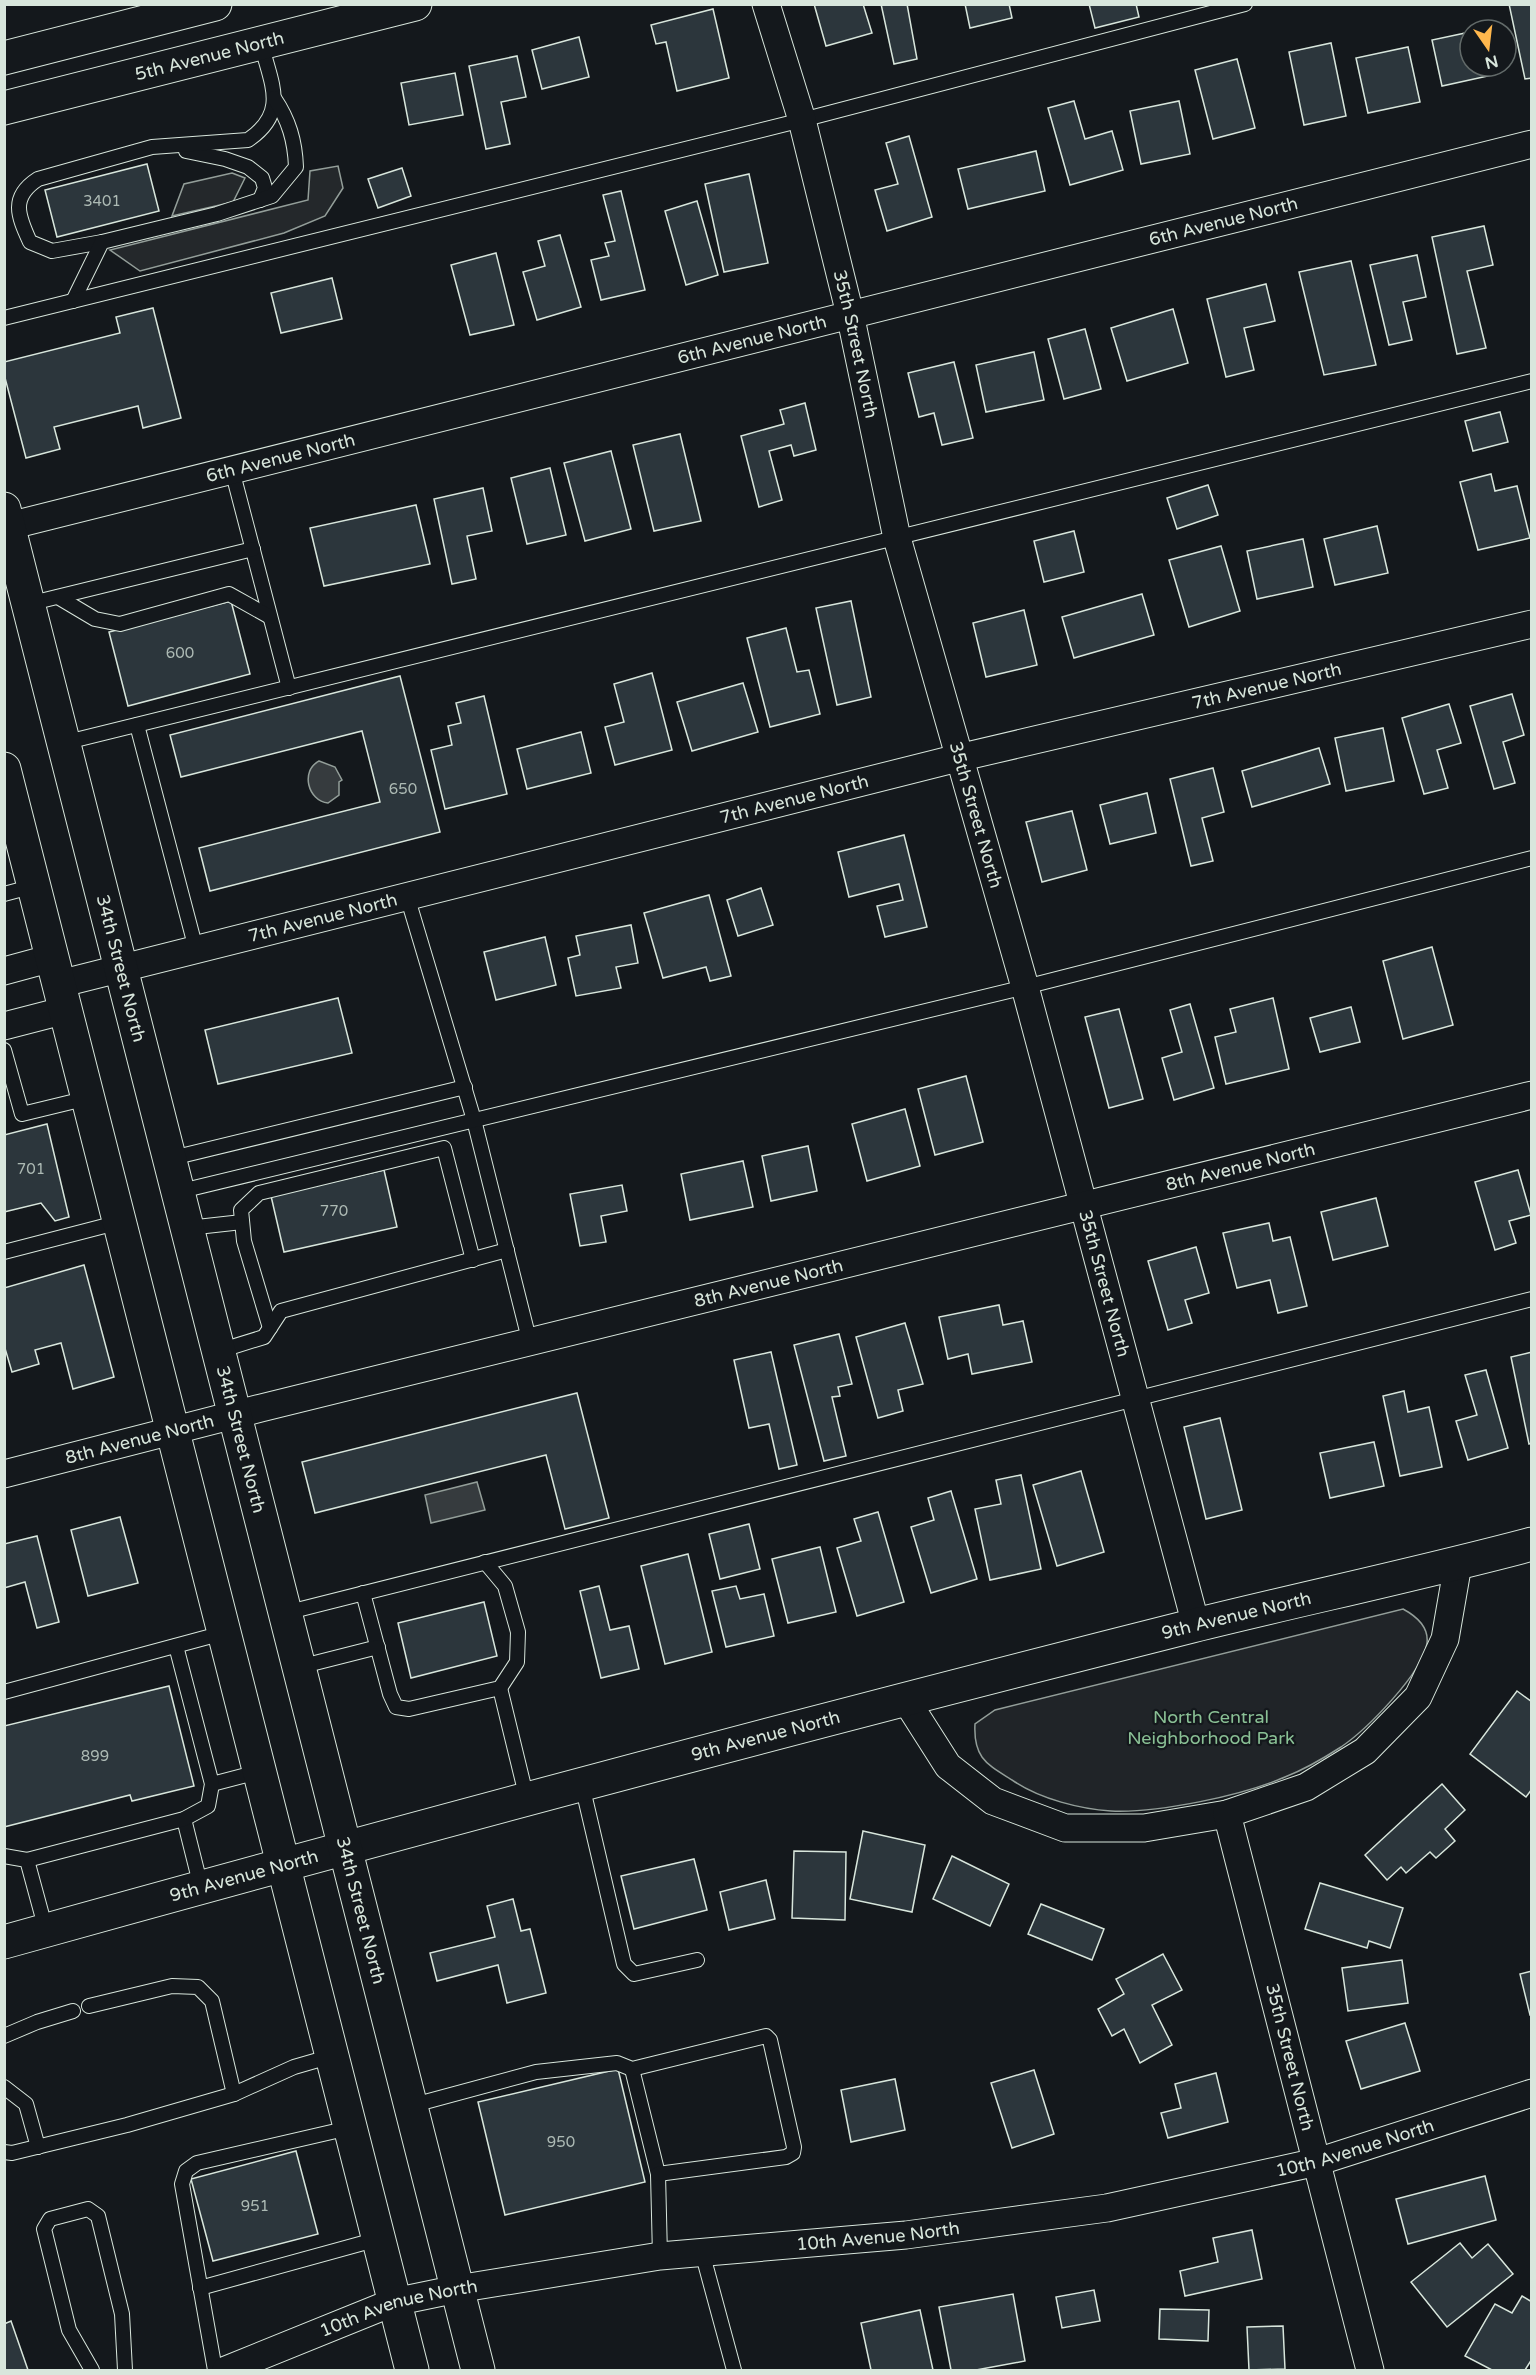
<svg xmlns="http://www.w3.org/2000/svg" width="1536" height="2375" font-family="'Varela Round',sans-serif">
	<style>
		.green { fill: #202428; stroke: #939e99; stroke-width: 1.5 }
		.parking { fill: #24282b; stroke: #939e99; stroke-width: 1.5 }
		.water { fill: #363b3e; stroke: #939e99; stroke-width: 1.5 }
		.building { fill: #2c363c; stroke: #d8e6dc; stroke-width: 1.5 }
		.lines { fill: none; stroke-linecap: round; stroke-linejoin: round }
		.lane-casing { stroke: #d8e6dc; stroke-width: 16 }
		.street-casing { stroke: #d8e6dc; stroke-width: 29 }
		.secondary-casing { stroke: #d8e6dc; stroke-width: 35 }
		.primary-casing { stroke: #d8e6dc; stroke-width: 35 }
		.highway-casing { stroke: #d8e6dc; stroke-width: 35 }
		.lane { stroke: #14181c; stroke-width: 14 }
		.street { stroke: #14181c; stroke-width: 27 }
		.secondary { stroke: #14181c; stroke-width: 33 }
		.primary { stroke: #14181c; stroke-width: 33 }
		.highway { stroke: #14181c; stroke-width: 33 }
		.labels { text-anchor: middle; stroke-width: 4.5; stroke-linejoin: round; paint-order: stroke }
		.number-label { font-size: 15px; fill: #adbab4 }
		.street-label { font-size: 18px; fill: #d8e6dc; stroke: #14181c }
		.park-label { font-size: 18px; fill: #8ac095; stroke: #14181c }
	</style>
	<rect width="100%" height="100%" fill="#14181c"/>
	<path class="green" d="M1403,1609C1416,1616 1429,1626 1427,1643C1423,1673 1366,1730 1341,1747C1324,1758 1303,1770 1285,1777C1241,1796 1158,1813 1111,1811C1080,1809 1041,1799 1015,1782C989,1765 973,1760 975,1724L995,1710Z"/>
	<g class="parking">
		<polygon points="338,166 343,188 325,216 284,233 140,271 110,250 308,200 310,171"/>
		<polygon points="232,173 245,178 233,202 172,216 184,184"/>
	</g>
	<g class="water">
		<path d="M319,761L335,767L342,780L339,782V795L328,803C308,801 300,771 319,761Z"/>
		<polygon points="477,1482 485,1510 431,1523 425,1495"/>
	</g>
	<g class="building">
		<polygon points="814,4 863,4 872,33 826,46"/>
		<polygon points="881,4 907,4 917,59 894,64"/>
		<polygon points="965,4 1009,4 1012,18 970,28"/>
		<polygon points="1089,4 1136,4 1139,17 1095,28"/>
		<polygon points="1509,4 1532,4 1532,78 1525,79"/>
		<polygon points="713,9 729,78 677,91 666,42 656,44 651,25"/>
		<polygon points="1470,32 1470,66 1495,66 1497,74 1442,86 1432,40"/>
		<polygon points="579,37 589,77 542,89 532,50"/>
		<polygon points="1331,43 1346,116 1304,125 1289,52"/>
		<polygon points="1408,47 1420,102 1368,113 1356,58"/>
		<polygon points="517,56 526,97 501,102 510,144 486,149 469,66"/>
		<polygon points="1237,59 1255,128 1213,139 1195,70"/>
		<polygon points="455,73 463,115 409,125 401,83"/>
		<polygon points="1074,101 1085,139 1112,131 1123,170 1070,185 1048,108"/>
		<polygon points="1179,101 1190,154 1141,164 1130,111"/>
		<polygon points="909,136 932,217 887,231 875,190 898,184 886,143"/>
		<polygon points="1036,151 1045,191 968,209 958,169"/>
		<polygon points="147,164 159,211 57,237 45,190"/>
		<polygon points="402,168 411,196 378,208 368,179"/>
		<polygon points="749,174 768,263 724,272 705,184"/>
		<polygon points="621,191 645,290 601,300 591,260 609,256 605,243 615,241 603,195"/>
		<polygon points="697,201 718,275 686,285 665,211"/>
		<polygon points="1484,226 1493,265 1467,271 1486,348 1457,354 1432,237"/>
		<polygon points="560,235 581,307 537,320 523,272 545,266 538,241"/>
		<polygon points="496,253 514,325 470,335 451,265"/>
		<polygon points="1417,255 1426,297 1403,302 1412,340 1389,345 1370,265"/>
		<polygon points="1351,261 1376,365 1324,375 1299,272"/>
		<polygon points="332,278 342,319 281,333 271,293"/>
		<polygon points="1266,284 1275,321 1244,328 1254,370 1226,377 1207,299"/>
		<polygon points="153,308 181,418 143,428 138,406 54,427 60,449 26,458 4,374 4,362 120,333 116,317"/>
		<polygon points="1173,309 1188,363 1127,381 1111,328"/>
		<polygon points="1085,329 1101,389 1064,399 1048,339"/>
		<polygon points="1034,352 1044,400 986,412 976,365"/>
		<polygon points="954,362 973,438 942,445 934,413 919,417 908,373"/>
		<polygon points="805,403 816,450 794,456 791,445 769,451 782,500 759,507 741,436 784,424 780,410"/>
		<polygon points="1500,412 1508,442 1473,451 1465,421"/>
		<polygon points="680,434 701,521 654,531 633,445"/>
		<polygon points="611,451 631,529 585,541 564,463"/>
		<polygon points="550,468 566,535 527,544 511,478"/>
		<polygon points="1491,474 1495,491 1517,486 1530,538 1478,550 1460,482"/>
		<polygon points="1208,485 1218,515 1177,529 1167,498"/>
		<polygon points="483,488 492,531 467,536 476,579 452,584 434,499"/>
		<polygon points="416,505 430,564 324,586 310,528"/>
		<polygon points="1377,526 1388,573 1335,585 1324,539"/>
		<polygon points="1074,531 1084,572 1044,582 1034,541"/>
		<polygon points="1303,539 1313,587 1257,599 1247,551"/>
		<polygon points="1221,546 1240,611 1189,627 1169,560"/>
		<polygon points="1142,594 1154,635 1074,658 1062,617"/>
		<polygon points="231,601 250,674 128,706 109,632"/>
		<polygon points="851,601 871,697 837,705 816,608"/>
		<polygon points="1024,610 1037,665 986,677 973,623"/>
		<polygon points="786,628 797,672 809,670 820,714 770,727 747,638"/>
		<polygon points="652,673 672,750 615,765 605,727 624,722 614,684"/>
		<polygon points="400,676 440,832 210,891 199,848 380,802 362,731 181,777 170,735"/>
		<polygon points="743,683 758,732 692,751 677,702"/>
		<polygon points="1512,694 1524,735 1503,742 1515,783 1494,789 1470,706"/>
		<polygon points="484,696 507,794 445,809 431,750 452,745 448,726 461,723 456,703"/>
		<polygon points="1449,704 1461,743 1437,750 1448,788 1424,794 1402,718"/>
		<polygon points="1383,728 1394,781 1346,791 1335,738"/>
		<polygon points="581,732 591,773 527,789 517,749"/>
		<polygon points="1319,748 1330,784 1252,807 1242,771"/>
		<polygon points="1213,768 1224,812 1202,818 1213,861 1191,866 1170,779"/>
		<polygon points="1147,793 1156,833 1110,844 1100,805"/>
		<polygon points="1072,811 1087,870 1042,882 1026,822"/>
		<polygon points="904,835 927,927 885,937 877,906 903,900 899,884 849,897 838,852"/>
		<polygon points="761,888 773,925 738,936 727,900"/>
		<polygon points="709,895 731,976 710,981 706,967 663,978 644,913"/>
		<polygon points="631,925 638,963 616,967 621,988 576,996 568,958 580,955 576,936"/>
		<polygon points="545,937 556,985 496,1000 484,952"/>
		<polygon points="1432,947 1453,1025 1403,1039 1383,961"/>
		<polygon points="338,998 352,1053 218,1084 205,1030"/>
		<polygon points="1273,998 1289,1069 1226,1084 1215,1037 1236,1032 1230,1009"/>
		<polygon points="1190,1004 1214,1088 1174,1100 1162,1058 1182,1052 1170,1010"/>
		<polygon points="1351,1007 1360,1042 1320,1052 1310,1018"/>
		<polygon points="1119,1009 1143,1099 1109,1108 1085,1017"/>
		<polygon points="966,1076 983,1142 935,1155 918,1089"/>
		<polygon points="905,1109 920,1166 867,1181 852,1124"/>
		<polygon points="47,1124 69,1217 55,1221 41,1203 4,1212 4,1135"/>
		<polygon points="808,1146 817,1191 771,1201 762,1156"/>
		<polygon points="743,1161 753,1207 690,1220 681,1174"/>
		<polygon points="384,1170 397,1227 284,1252 271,1196"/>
		<polygon points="1518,1170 1531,1215 1509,1221 1516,1243 1495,1250 1475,1182"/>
		<polygon points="622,1185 627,1211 601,1216 606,1242 580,1246 570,1194"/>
		<polygon points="1376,1198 1388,1246 1333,1260 1321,1212"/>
		<polygon points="1269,1223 1273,1241 1290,1237 1307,1306 1278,1313 1270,1280 1237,1288 1223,1233"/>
		<polygon points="1196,1247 1209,1293 1185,1300 1192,1323 1168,1330 1148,1261"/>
		<polygon points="84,1265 114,1377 73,1389 61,1343 35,1350 39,1364 12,1372 4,1345 4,1288"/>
		<polygon points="999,1305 1003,1325 1023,1321 1032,1362 972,1374 968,1354 948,1359 939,1317"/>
		<polygon points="905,1323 923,1384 898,1390 903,1411 878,1418 856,1337"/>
		<polygon points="839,1334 852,1384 838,1387 840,1396 832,1397 846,1456 824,1461 794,1345"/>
		<polygon points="771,1352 797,1465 779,1469 769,1424 749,1428 734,1360"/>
		<polygon points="1532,1352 1532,1443 1529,1444 1511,1357"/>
		<polygon points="1486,1370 1508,1448 1468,1460 1456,1421 1477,1415 1465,1375"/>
		<polygon points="1404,1391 1408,1412 1429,1407 1442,1467 1400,1476 1383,1396"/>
		<polygon points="577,1393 609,1518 565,1529 546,1455 315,1513 302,1462"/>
		<polygon points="1220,1418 1242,1510 1206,1519 1184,1427"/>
		<polygon points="1374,1442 1384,1486 1330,1498 1320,1453"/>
		<polygon points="1081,1471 1104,1552 1057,1566 1033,1485"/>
		<polygon points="1021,1475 1041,1569 990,1580 975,1509 1001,1504 996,1480"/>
		<polygon points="951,1491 977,1579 931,1593 911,1527 934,1520 928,1498"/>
		<polygon points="878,1512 904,1602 857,1616 837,1548 861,1541 854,1519"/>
		<polygon points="120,1517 138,1583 88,1596 71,1530"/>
		<polygon points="749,1524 760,1569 720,1579 709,1534"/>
		<polygon points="37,1536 59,1622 37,1628 25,1582 4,1588 4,1544"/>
		<polygon points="820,1547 836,1612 788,1623 772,1559"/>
		<polygon points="688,1554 712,1652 665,1664 641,1566"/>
		<polygon points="599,1586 610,1630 629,1626 639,1669 601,1678 580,1591"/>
		<polygon points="736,1586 740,1599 764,1594 774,1636 726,1647 712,1591"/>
		<polygon points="484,1602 497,1656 411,1678 398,1623"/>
		<polygon points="169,1686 194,1786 132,1801 130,1795 4,1827 4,1726"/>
		<polygon points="1517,1691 1532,1702 1532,1789 1526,1797 1470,1754"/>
		<polygon points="1442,1784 1465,1810 1445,1829 1455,1841 1436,1858 1430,1852 1406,1873 1401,1867 1387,1880 1365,1855"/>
		<polygon points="863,1831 925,1845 912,1912 850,1899"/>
		<polygon points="794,1851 846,1852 845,1920 792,1918"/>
		<polygon points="952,1856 1009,1884 990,1926 933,1899"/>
		<polygon points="694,1859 707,1910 634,1929 621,1876"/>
		<polygon points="766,1880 775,1919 729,1930 720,1892"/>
		<polygon points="1320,1883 1403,1908 1390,1948 1369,1941 1367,1948 1305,1929"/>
		<polygon points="513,1899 521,1931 530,1929 546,1993 507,2003 498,1965 437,1981 430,1953 495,1937 487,1906"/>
		<polygon points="1041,1904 1104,1929 1092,1960 1028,1934"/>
		<polygon points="1163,1954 1182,1990 1152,2005 1172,2045 1140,2063 1124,2029 1112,2036 1098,2009 1124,1994 1116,1979"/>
		<polygon points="1402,1960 1408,2003 1348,2011 1342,1968"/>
		<polygon points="1532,1971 1532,2014 1530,2015 1520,1974"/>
		<polygon points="1405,2023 1420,2071 1361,2089 1346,2041"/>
		<polygon points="618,2069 645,2182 505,2215 478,2102"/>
		<polygon points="1034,2070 1054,2134 1012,2148 991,2083"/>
		<polygon points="1216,2073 1228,2122 1168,2138 1161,2113 1181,2108 1175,2084"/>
		<polygon points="895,2079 905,2130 851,2142 841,2090"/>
		<polygon points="296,2151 318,2234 213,2261 191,2179"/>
		<polygon points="1485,2176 1496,2220 1408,2244 1396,2199"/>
		<polygon points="1252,2230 1262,2279 1185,2296 1180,2271 1218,2262 1213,2238"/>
		<polygon points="1460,2243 1472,2258 1488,2244 1513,2274 1447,2327 1411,2282"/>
		<polygon points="1094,2290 1100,2321 1062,2328 1056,2297"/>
		<polygon points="1013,2294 1025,2361 976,2370 951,2370 939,2307"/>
		<polygon points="1522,2296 1532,2302 1532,2359 1525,2370 1492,2370 1465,2356 1495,2304 1512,2313"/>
		<polygon points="1160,2309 1209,2310 1208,2341 1159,2339"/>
		<polygon points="920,2310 933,2370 871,2370 861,2323"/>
		<polygon points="11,2321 28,2370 4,2370 4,2324"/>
		<polygon points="1283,2326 1285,2369 1249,2370 1247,2327"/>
	</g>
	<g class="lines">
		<defs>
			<g id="lane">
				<polyline points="186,151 225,159 248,167 262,178 265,188 260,200"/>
				<path d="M102,242L52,251L30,242C18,216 10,197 38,179L152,147L248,140C289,112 271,84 261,43"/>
				<path d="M73,301L102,242L217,214L272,196L296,167C295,141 289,120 274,98"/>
				<polyline points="4,318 802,120 1245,4"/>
				<polyline points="232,470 289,688"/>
				<polyline points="58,597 95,619 120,624 229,594 270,617"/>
				<polyline points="28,604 253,549"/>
				<polyline points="137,725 196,949"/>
				<polyline points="63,743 1532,381"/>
				<polyline points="4,894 34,886"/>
				<polyline points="407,896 474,1120 530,1343"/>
				<polyline points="4,1050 22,1114 88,1098"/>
				<polyline points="168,1159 465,1087"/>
				<polyline points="177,1192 1025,987 1532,858"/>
				<polyline points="188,1228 242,1222"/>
				<polyline points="4,1252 120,1222"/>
				<polyline points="270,1328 244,1241 241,1210 259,1193 444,1148 473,1260"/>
				<polyline points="219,1351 264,1337 281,1311 507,1250"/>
				<polyline points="363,1593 390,1694 396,1707 409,1709 500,1688 517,1662 518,1632 505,1586 485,1562"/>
				<polyline points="285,1613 1532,1299"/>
				<polyline points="299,1667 378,1647"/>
				<polyline points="500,1688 527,1799"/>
				<polyline points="4,1692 223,1633"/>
				<polyline points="212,1784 258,1772"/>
				<polyline points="582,1785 624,1964 634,1974 697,1960"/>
				<polyline points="184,1819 201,1887"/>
				<polyline points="4,1856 27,1860 46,1930"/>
				<polyline points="27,1860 184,1819 208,1806 212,1784 176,1646"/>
				<polyline points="89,2006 172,1986 198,1987 212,2001 234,2094"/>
				<polyline points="4,2036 37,2022 73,2011"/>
				<polyline points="632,2069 658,2174 660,2256"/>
				<polyline points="4,2087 26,2104 38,2147"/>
				<polyline points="410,2106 536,2072 617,2063 632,2069 766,2036 770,2040 794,2147 793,2153 786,2157 658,2174"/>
				<polyline points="4,2152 12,2153 127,2125 234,2094 294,2067 332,2056"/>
				<polyline points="702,2252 734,2370"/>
				<polyline points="200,2288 378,2239"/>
				<polyline points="92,2370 69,2330 44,2229 50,2219 88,2209 98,2216 122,2314 125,2370"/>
				<polyline points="215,2370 182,2184 186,2171 197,2163 349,2128"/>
			</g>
			<g id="street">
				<path id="s1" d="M766,4L802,120L850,314L897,538L1025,987L1196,1625"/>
				<path id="s2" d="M9,526L1532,144"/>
				<polyline points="4,971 52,958"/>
				<path id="s3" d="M59,984L958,758L1532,624"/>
				<polyline points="4,1026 66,1010"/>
				<path id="s4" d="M4,1474L261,1408L1532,1095"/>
				<polyline points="906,1700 948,1766 993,1801 1065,1828 1144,1828 1227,1814"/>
				<path id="s5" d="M226,2370L394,2302L457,2289L660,2256L906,2235L1107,2208L1317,2162L1532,2093"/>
				<polyline points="1370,2370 1227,1814 1306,1787 1365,1751 1418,1697 1445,1639 1458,1564"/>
			</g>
			<g id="secondary">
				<path id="s6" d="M4,1942C399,1832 795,1726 1192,1626C1305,1598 1419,1574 1532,1544"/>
			</g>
			<g id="primary">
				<polyline points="4,58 215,4"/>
				<path id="s7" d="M4,108L415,4"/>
			</g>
			<g id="highway">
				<path id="s8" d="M4,509L478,2370"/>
				<polyline points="4,769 412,2370"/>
			</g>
		</defs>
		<use href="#lane" class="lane-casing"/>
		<use href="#street" class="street-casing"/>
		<use href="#secondary" class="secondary-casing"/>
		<use href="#primary" class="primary-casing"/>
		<use href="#highway" class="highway-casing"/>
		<use href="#lane" class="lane"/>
		<use href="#street" class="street"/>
		<use href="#secondary" class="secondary"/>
		<use href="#primary" class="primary"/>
		<use href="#highway" class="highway"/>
	</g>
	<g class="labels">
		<g class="number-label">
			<text x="102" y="206">3401</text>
			<text x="180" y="658">600</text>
			<text x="403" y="794">650</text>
			<text x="31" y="1174">701</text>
			<text x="334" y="1216">770</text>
			<text x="95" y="1761">899</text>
			<text x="561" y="2147">950</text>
			<text x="255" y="2211">951</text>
		</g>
		<g class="street-label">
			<text dy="6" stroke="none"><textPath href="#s7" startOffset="212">5th Avenue North</textPath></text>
			<text dy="6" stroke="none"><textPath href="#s2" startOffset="1252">6th Avenue North</textPath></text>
			<text dy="6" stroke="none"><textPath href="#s2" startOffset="766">6th Avenue North</textPath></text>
			<text dy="6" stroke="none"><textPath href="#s1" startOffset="352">35th Street North</textPath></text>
			<text dy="6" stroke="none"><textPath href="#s2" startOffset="280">6th Avenue North</textPath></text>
			<text dy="6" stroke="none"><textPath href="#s3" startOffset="1244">7th Avenue North</textPath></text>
			<text dy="6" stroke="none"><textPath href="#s3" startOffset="758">7th Avenue North</textPath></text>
			<text dy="6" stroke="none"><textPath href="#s1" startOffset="838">35th Street North</textPath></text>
			<text dy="6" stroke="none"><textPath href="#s3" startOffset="272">7th Avenue North</textPath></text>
			<text dy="6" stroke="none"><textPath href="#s8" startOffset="474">34th Street North</textPath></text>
			<text dy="6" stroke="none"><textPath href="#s4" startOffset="1274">8th Avenue North</textPath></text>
			<text dy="6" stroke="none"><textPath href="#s4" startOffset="788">8th Avenue North</textPath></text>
			<text dy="6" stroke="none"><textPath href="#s1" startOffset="1324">35th Street North</textPath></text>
			<text dy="6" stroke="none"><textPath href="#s4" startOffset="140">8th Avenue North</textPath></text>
			<text dy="6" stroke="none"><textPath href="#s8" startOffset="960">34th Street North</textPath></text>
			<text dy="6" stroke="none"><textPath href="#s6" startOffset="1275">9th Avenue North</textPath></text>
			<text dy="6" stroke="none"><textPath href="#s6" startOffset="789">9th Avenue North</textPath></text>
			<text dy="6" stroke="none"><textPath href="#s6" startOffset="249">9th Avenue North</textPath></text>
			<text dy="6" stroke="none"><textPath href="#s8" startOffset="1446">34th Street North</textPath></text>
			<text transform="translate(1290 2057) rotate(76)" y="6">35th Street North</text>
			<text dy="6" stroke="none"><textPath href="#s5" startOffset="1156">10th Avenue North</textPath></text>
			<text dy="6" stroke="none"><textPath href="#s5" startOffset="670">10th Avenue North</textPath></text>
			<text dy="6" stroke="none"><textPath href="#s5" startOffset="184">10th Avenue North</textPath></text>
		</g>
		<g class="park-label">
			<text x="1211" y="1723">North Central<tspan x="1211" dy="21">Neighborhood Park</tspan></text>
		</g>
	</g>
	<rect width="1536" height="2375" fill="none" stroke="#d8e6dc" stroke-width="12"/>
	<g transform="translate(1488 48) rotate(166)"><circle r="28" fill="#14181c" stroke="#626a69" stroke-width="1.5"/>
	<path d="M0-4.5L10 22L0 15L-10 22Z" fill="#ffb74d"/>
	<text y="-9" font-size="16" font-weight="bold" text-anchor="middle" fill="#d8e6dc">N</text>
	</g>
</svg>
